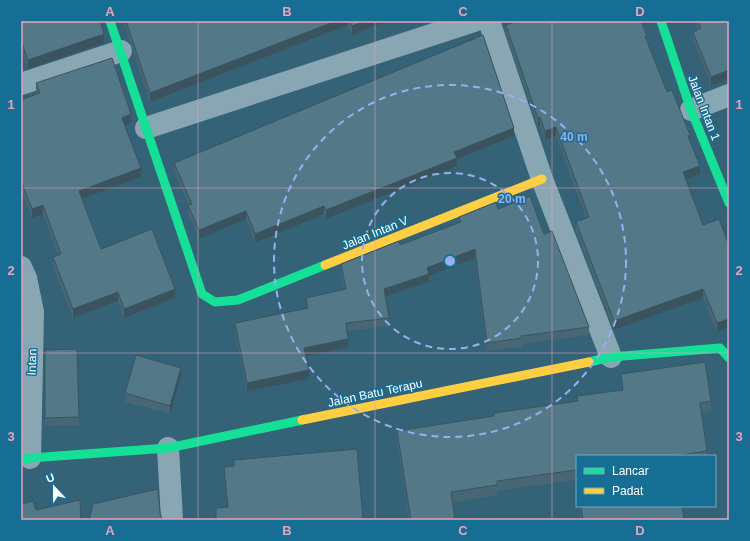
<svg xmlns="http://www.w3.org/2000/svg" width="750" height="541" font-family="Helvetica,sans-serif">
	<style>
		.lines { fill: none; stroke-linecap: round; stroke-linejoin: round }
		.street { stroke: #89a7b3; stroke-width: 22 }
		.fast { stroke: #16e098; stroke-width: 9 }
		.slow { stroke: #ffcf43; stroke-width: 9 }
		.wall { fill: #476775 }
		.shaded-wall { fill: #3a545f }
		.building { fill: #537888; stroke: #3a545f }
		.grid { fill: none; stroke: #e7a3bd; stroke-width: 1; stroke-opacity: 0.55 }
		.ring { fill: none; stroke: #99afed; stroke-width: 2; stroke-dasharray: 7 5 }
		.labels { text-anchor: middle; stroke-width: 3; stroke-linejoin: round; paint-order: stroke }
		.street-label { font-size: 12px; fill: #fff; stroke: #176e94 }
		.centre { fill: #99afed; stroke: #176e94; stroke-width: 2 }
		.ring-label { font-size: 12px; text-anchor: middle; font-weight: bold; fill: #99afed; stroke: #176e94; stroke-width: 3; stroke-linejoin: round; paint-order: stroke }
		.neatline { fill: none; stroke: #e7a3bd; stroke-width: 1.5 }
		.grid-label { font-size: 13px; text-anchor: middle; font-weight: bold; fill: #e7a3bd }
	</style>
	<rect width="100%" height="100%" fill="#346377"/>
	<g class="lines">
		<g class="street">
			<polyline points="489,21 542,179 611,357"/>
			<polyline points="21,84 121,51"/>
			<polyline points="691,110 729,95"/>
			<polyline points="146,128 474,21"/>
			<polyline points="21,267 26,278 33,312 30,458"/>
			<polyline points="168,448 172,520"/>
		</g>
		<g class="fast">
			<polyline points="110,21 202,294 215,302 238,300 325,265"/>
			<polyline points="661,21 691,110 729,203"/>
			<polyline points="589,362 611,357 720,348 729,358"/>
			<polyline points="21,460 30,458 168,448 302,420"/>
		</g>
		<g class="slow">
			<polyline points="325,265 542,179"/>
			<polyline points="302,420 589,362"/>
		</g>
	</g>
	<g class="wall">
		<polygon points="21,21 104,43 28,69 21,50"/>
		<polygon points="123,21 388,21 352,35 348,25 150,102"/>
		<polygon points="510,21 641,21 647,39 667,92 690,142 700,174 686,180 703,225 719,219 717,332 703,298 614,330 576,231 576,222 586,218 556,136 545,140 540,126 538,127 506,34 506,25 511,23"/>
		<polygon points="694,21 729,21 729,79 711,86 693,40 693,32 698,30"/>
		<polygon points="36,83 131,123 125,126 141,177 82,199 101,249 175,298 124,318 118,301 73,318 53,266 53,257 58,255 43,214 32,218 21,190 21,100 37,94 36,92"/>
		<polygon points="514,136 457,159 457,166 326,219 324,214 255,243 246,219 199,239 188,214 189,205 174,171 174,163"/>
		<polygon points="498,209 544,234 589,327 589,335 522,344 522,347 487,351 475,258 429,276 429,282 385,297 389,318 389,326 347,331 348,347 306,356 309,379 247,391 235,332 235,323 306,309 306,298 344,289 341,273 341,264 400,245 459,222 459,217"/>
		<polygon points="77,349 79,425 45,426 45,350"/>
		<polygon points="621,374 711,401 711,411 701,412 707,451 707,456 577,456 577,488 576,480 497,491 497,495 452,502 455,520 409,520 397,441 397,431 494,416 494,413 577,402 577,396 622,390"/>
		<polygon points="181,376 170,414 125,402 125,393"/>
		<polygon points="357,449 227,507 224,477 224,467 234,466 234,460"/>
		<polygon points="580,506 682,506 684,520 581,520"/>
	</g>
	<g class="shaded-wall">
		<polygon points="336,21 348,21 348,25 150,102 150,93"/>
		<polygon points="365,21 388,21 352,35 352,26"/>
		<polygon points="104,34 104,43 28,69 28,60"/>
		<polygon points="729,70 729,79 711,86 711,77"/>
		<polygon points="131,114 131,123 122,127 122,118"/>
		<polygon points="540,117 540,126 538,127 538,118"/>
		<polygon points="556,127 556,136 545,140 545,131"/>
		<polygon points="514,128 514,136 457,159 457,166 326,219 326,210 454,152"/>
		<polygon points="690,135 690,144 688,136"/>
		<polygon points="700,166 700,174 683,181 683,172"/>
		<polygon points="141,168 141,177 79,200 79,191"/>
		<polygon points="43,205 43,214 32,218 32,209"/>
		<polygon points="324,206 324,214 255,243 255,234"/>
		<polygon points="246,211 246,219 199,239 199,230"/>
		<polygon points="475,249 475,258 429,276 429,282 384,297 384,289 427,268"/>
		<polygon points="175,289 175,298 124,318 124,309"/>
		<polygon points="703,289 703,298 614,330 614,321"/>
		<polygon points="118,292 118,301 73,318 73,309"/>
		<polygon points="729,319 729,327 717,332 717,323"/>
		<polygon points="348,339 348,347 304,357 304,348"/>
		<polygon points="181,368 181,376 170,414 170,406"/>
		<polygon points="309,370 309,379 247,391 247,383"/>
	</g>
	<g class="building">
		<polygon points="21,21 100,21 104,34 28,60 21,41"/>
		<polygon points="126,21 336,21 150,93"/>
		<polygon points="349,21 365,21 352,26"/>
		<polygon points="513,21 641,21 647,36 645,36 667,92 672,90 690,135 688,136 700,166 683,172 703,225 719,219 729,245 729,319 717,323 703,289 614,321 576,222 589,217 556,127 545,131 540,117 538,118 506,25 514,22"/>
		<polygon points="698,21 729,21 729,70 711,77 693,32 701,28"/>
		<polygon points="483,35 514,128 454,152 457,158 326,210 324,206 255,234 246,211 199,230 188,205 192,204 174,163"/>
		<polygon points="112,58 131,114 122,118 141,168 79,191 101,249 152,229 175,289 124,309 118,292 73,309 53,257 61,254 43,205 32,209 21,181 21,100 40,93 36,83"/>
		<polygon points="530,196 544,234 552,231 589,327 521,336 522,338 487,343 475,249 427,268 429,274 384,289 389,318 346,323 348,339 304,348 309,370 247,383 235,323 308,308 306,298 346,289 341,264 399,241 400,245 461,222 459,217 496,202 498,209"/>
		<polygon points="77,349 79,417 45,418 45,350"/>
		<polygon points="136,355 181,368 170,406 125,393"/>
		<polygon points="705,362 711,401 700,403 707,451 675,456 577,456 577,478 576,470 497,481 497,485 451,492 455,520 411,520 397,431 494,416 494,413 578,401 577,396 623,390 621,374"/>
		<polygon points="357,449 363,520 216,520 216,508 228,507 224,467 234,466 234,460"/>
		<polygon points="158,489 160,513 162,519 163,520 89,520 93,504"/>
		<polygon points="80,500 81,520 21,520 21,504 33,501 36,510"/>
		<polygon points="581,506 682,506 684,520 583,520"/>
	</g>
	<path class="grid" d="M198,21V520M375,21V520M552,21V520M21,188H729M21,353H729"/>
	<g class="ring">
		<circle cx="450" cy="261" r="88"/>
		<circle cx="450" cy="261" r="176"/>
	</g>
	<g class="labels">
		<g class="street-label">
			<text transform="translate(704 108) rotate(69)" y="4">Jalan Intan 1</text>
			<text transform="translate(375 233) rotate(-22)" y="4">Jalan Intan V</text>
			<text transform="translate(32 362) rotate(-88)" y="4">Intan</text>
			<text transform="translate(375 393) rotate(-12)" y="4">Jalan Batu Terapu</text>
		</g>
	</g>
	<circle cx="450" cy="261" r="6" class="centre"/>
	<g class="ring-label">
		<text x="574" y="141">40 m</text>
		<text x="512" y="203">20 m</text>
	</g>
	<rect width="750" height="541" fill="none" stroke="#176e94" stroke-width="44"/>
	<rect x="576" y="455" width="140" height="52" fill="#176e94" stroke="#74a8bf"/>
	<rect x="584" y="468" width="20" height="6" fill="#16e098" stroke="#74a8bf"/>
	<text x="612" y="475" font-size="12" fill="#ffffff">Lancar</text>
	<rect x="584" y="488" width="20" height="6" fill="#ffcf43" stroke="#74a8bf"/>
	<text x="612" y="495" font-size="12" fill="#ffffff">Padat</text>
	<g transform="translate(54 487) rotate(338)" stroke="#176e94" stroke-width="3" paint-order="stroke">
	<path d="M0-3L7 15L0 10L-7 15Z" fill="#ffffff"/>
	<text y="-6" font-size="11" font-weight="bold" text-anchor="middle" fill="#ffffff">U</text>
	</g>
	<rect x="22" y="22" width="706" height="497" class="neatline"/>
	<g class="grid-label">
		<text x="110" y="16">A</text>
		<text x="287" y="16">B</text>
		<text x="463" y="16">C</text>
		<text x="640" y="16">D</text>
		<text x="11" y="109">1</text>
		<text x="739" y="109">1</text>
		<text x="11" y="275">2</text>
		<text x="739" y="275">2</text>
		<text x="11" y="441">3</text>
		<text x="739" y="441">3</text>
		<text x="110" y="535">A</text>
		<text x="287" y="535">B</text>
		<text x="463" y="535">C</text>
		<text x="640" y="535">D</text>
	</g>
</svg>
